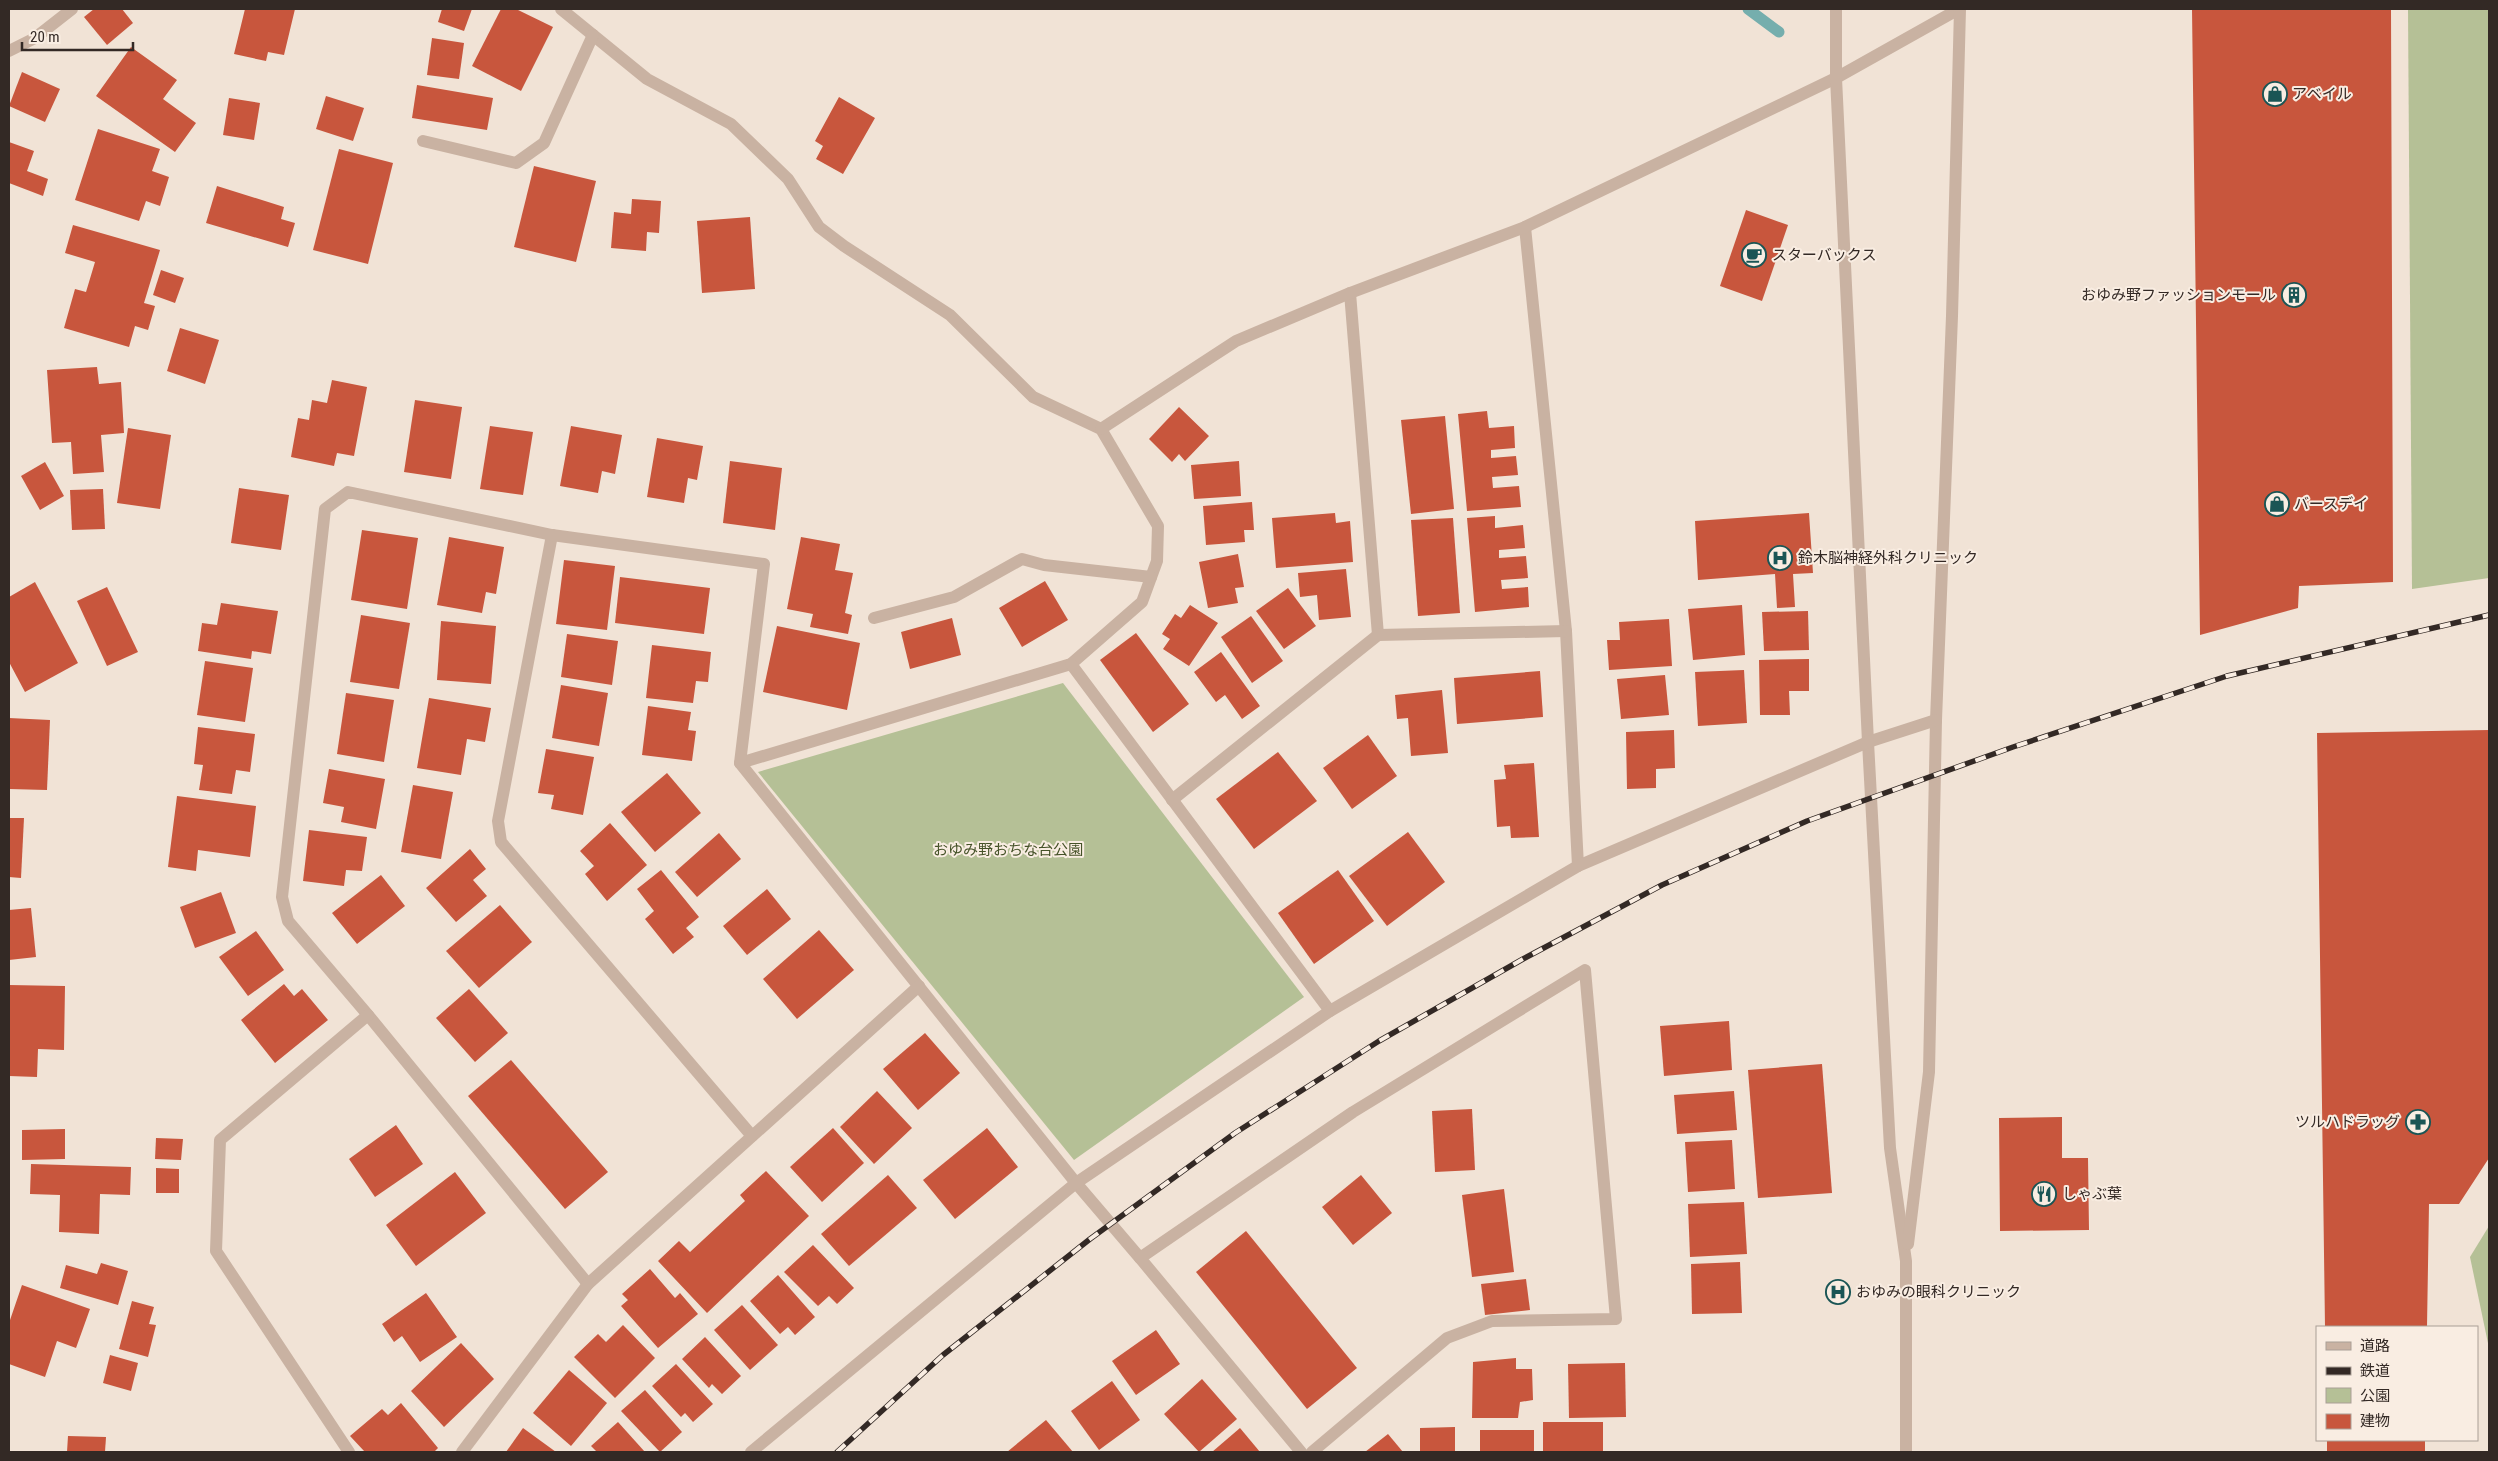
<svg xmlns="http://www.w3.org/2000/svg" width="2498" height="1461" font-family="'Roboto Condensed','Noto Sans JP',sans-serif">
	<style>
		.green { fill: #b5c096 }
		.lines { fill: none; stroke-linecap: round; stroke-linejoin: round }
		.stream { stroke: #75aead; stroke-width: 11 }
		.building { fill: #c8563d }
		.minor { stroke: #c9b2a2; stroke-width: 12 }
		.tertiary { stroke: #c9b2a2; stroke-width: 12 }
		.rail-casing { stroke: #332925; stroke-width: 5.5 }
		.rail { stroke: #f9ede2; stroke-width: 4; stroke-dasharray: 11; stroke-linecap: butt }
		.labels { text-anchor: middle; stroke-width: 4; stroke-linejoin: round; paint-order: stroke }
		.poi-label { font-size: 15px; fill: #332925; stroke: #f9ede2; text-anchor: start }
		.park-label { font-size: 15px; fill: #455228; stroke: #f9ede2 }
	</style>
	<rect width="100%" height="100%" fill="#f1e3d6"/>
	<g class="green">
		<polygon points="2408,9 2489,9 2489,578 2412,589"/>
		<polygon points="1063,683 1304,997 1074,1160 758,772"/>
		<polygon points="2489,1226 2489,1348 2470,1257"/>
	</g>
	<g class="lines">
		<polyline class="stream" points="1748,9 1779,32"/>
	</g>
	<g class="building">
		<polygon points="94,9 122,9 133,23 107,45 84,17"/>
		<polygon points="245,9 295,9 284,55 268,52 266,61 234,54"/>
		<polygon points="442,9 472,9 464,31 438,22"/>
		<polygon points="501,9 516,9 553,27 521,91 472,66"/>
		<polygon points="2192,9 2391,9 2393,582 2299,586 2298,608 2200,635"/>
		<polygon points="432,38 464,43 459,79 427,75"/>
		<polygon points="131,47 177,80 163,99 196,123 175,152 96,96"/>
		<polygon points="22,72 60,89 45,122 9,106"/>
		<polygon points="417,85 493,98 487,130 412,118"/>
		<polygon points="326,96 364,108 353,141 316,129"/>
		<polygon points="839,97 875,118 843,174 816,159 823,146 815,141"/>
		<polygon points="229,98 260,103 254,140 223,135"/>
		<polygon points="98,129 160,149 152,171 169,177 160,206 146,201 139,221 75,200"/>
		<polygon points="9,142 34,151 27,171 48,179 43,196 9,183"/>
		<polygon points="339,149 393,163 368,264 313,250"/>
		<polygon points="534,166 596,181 576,262 514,247"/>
		<polygon points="217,186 284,207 281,219 295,223 288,247 206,223"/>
		<polygon points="632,199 661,201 659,233 647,232 646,251 611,248 614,212 631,214"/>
		<polygon points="1746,210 1788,225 1762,301 1720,286"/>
		<polygon points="750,217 755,289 702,293 697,221"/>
		<polygon points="73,225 160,250 144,303 155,306 148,330 135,326 129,347 64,328 75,289 86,292 95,262 65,253"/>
		<polygon points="161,270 184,278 175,303 153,295"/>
		<polygon points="180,328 219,340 205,384 167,371"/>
		<polygon points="97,367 99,384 121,382 124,433 101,435 104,472 73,474 71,442 52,443 47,370"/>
		<polygon points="332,380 367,387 354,456 337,453 334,466 291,457 298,418 309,420 312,400 327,403"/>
		<polygon points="415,400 462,407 451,479 404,472"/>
		<polygon points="1179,407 1209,436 1185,461 1179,454 1172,462 1149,439"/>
		<polygon points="1487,411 1489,428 1514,426 1515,448 1491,450 1491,458 1516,456 1518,475 1492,477 1493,488 1519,486 1521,507 1467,511 1458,414"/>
		<polygon points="1445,416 1454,509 1411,514 1401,420"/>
		<polygon points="490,426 533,432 523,495 480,489"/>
		<polygon points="571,426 622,435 615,474 602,471 598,493 560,486"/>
		<polygon points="128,428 171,435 160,509 117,503"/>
		<polygon points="657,438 703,446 697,480 688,478 684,503 647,497"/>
		<polygon points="730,461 782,468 775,530 723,523"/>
		<polygon points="1239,461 1241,496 1194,499 1191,465"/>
		<polygon points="45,462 64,496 40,510 21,476"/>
		<polygon points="239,488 289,495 281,550 231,543"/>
		<polygon points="103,489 105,529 72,530 70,490"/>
		<polygon points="1252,502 1254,530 1244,530 1245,542 1206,545 1203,506"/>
		<polygon points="1335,513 1336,523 1350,521 1353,562 1276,568 1272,518"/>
		<polygon points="1809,513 1813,573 1793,574 1795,607 1777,608 1775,574 1698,580 1695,521"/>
		<polygon points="1495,516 1495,528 1523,525 1525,548 1499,550 1499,558 1526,556 1528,578 1501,580 1502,589 1528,587 1529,607 1475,612 1467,518"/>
		<polygon points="1453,518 1460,613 1418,616 1411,520"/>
		<polygon points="362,530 418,538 407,609 351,600"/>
		<polygon points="449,537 504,547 496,594 486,592 482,613 437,605"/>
		<polygon points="801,537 840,544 835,570 853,573 845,613 852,615 848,634 810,627 813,614 787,609"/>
		<polygon points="1238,554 1244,587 1235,588 1238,603 1208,608 1199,562"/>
		<polygon points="564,560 615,566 607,630 556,624"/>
		<polygon points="1346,569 1351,617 1319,620 1317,595 1300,597 1298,573"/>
		<polygon points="620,577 710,588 704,634 615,623"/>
		<polygon points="1045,581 1068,620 1022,647 999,608"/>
		<polygon points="35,582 78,663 25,692 9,662 9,597"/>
		<polygon points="107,587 138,652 107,666 77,601"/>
		<polygon points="1288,588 1316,626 1284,649 1256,611"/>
		<polygon points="221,603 278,611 271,654 252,651 251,659 198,651 202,623 217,625"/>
		<polygon points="1190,605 1218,623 1189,666 1163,649 1170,639 1162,634 1175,614 1181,618"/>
		<polygon points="1742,605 1745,655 1693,660 1688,609"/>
		<polygon points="1808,611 1809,650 1764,651 1762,612"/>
		<polygon points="361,615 410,623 399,689 350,682"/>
		<polygon points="1251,616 1283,661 1252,683 1221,637"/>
		<polygon points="952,618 961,655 910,669 901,632"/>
		<polygon points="1669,619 1672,666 1609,670 1607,640 1620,640 1619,622"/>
		<polygon points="441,621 496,626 491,684 437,680"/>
		<polygon points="777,626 860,643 847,710 763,692"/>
		<polygon points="1136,633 1189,704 1153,732 1100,660"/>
		<polygon points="567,634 618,641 612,685 561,677"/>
		<polygon points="652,645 711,652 708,682 696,681 693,703 646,698"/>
		<polygon points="1221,652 1260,706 1242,719 1225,695 1216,702 1194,672"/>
		<polygon points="1809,659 1809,691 1789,691 1790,715 1760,715 1759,660"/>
		<polygon points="205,661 253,668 245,722 197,715"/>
		<polygon points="1744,670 1747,723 1698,726 1695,672"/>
		<polygon points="1540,671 1543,717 1457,724 1454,678"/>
		<polygon points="1665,675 1669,715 1621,719 1617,679"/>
		<polygon points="561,685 608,693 599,746 552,738"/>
		<polygon points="1442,690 1448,753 1411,756 1408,718 1397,719 1395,695"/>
		<polygon points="346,693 394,700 384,762 337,754"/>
		<polygon points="429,698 491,708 485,742 467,739 461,775 417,768"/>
		<polygon points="648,706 691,712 688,730 696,731 692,761 642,755"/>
		<polygon points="9,718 50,720 47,790 9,789"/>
		<polygon points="198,727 255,734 250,772 236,770 232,794 199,790 203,765 194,764"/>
		<polygon points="1674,730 1675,768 1656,769 1656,788 1627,789 1626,732"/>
		<polygon points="2489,730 2489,1158 2459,1204 2429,1204 2427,1327 2325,1327 2317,733"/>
		<polygon points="1368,735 1397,776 1352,809 1323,768"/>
		<polygon points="546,749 594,757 583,815 551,809 554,795 538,793"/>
		<polygon points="1278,752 1317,801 1254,849 1216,799"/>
		<polygon points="1534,763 1539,837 1511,838 1510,826 1497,827 1494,780 1506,779 1504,765"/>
		<polygon points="329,769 385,779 376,829 341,822 344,807 323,803"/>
		<polygon points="667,773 701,813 655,852 621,812"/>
		<polygon points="413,785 453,792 441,859 401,852"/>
		<polygon points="177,796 256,806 250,857 198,850 196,871 168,867"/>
		<polygon points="9,818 24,818 21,878 9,877"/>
		<polygon points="610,823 647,865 607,901 585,874 594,866 580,851"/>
		<polygon points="309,830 367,837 362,871 346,870 344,886 303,881"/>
		<polygon points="1408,832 1445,882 1387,926 1349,876"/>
		<polygon points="719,833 741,859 697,897 675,872"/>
		<polygon points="470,849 486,869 473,880 487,896 456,922 426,888"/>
		<polygon points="661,870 699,917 686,928 694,937 673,954 645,919 654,911 637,889"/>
		<polygon points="1338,870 1374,921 1314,964 1278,913"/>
		<polygon points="381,875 405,906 357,944 332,913"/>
		<polygon points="767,889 791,919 747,955 723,926"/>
		<polygon points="221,892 236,933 195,948 180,907"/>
		<polygon points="500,905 532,942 479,988 446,951"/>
		<polygon points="31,908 36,957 9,960 9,910"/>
		<polygon points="819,930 854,970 797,1019 763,979"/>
		<polygon points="256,931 284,970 248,996 219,957"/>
		<polygon points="284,984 294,996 302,989 328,1020 275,1063 241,1020"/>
		<polygon points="9,985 65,986 64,1050 38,1049 37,1077 9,1076"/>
		<polygon points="469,989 508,1033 475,1062 436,1018"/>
		<polygon points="1729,1021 1732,1070 1664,1076 1660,1026"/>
		<polygon points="925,1033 960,1073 918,1110 883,1069"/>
		<polygon points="511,1060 608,1172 565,1209 468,1096"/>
		<polygon points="1822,1064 1832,1193 1758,1198 1748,1070"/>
		<polygon points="877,1091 912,1128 874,1164 840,1127"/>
		<polygon points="1734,1091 1737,1130 1677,1134 1674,1095"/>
		<polygon points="1472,1109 1475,1170 1435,1172 1432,1111"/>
		<polygon points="2062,1117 2062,1158 2088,1158 2089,1230 2000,1231 1999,1118"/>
		<polygon points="396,1125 423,1164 375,1197 349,1159"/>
		<polygon points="833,1128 864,1163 822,1202 790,1167"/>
		<polygon points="987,1128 1018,1167 955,1219 923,1180"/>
		<polygon points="65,1129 65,1159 22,1160 22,1130"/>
		<polygon points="156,1138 183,1139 181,1160 155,1159"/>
		<polygon points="1732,1140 1735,1189 1688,1192 1685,1142"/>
		<polygon points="31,1164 131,1167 130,1195 100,1194 99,1234 59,1232 60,1195 30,1194"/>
		<polygon points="156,1168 179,1169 179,1193 156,1193"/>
		<polygon points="766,1171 809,1216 707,1313 658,1261 679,1241 690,1252 745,1201 740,1195"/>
		<polygon points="455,1172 486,1213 416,1266 386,1225"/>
		<polygon points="888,1175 917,1208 849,1266 821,1234"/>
		<polygon points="1361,1175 1392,1213 1353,1245 1322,1207"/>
		<polygon points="1504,1189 1514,1272 1472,1277 1462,1195"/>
		<polygon points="1744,1202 1747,1254 1690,1257 1688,1204"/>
		<polygon points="1246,1231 1357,1368 1307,1409 1196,1272"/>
		<polygon points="813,1245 854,1288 837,1304 829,1296 818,1306 784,1272"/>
		<polygon points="1740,1262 1742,1313 1692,1314 1691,1264"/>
		<polygon points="101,1263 128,1271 118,1305 60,1288 66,1265 97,1274"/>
		<polygon points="650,1269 675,1298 680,1293 698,1314 658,1348 621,1306 628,1300 622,1294"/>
		<polygon points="778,1275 815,1317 795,1335 788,1327 780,1334 750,1301"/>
		<polygon points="1526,1279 1530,1310 1485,1315 1481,1284"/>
		<polygon points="22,1285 90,1309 76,1348 57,1341 45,1377 9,1364 9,1323"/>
		<polygon points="426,1293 457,1337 420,1362 402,1336 394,1342 382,1324"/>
		<polygon points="132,1301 154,1307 149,1324 156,1325 148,1357 119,1349"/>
		<polygon points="742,1305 778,1345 750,1370 714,1330"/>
		<polygon points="623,1325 655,1358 615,1398 574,1357 598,1334 606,1342"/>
		<polygon points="1156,1330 1180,1364 1136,1395 1112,1361"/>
		<polygon points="705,1337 741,1376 722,1394 712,1384 709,1388 682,1359"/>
		<polygon points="461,1343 494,1379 444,1427 411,1391"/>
		<polygon points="110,1355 138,1363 131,1391 103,1383"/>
		<polygon points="1516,1358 1516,1369 1532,1369 1533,1400 1520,1402 1518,1418 1472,1418 1473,1362"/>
		<polygon points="1625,1363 1626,1417 1569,1418 1568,1364"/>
		<polygon points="676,1364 713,1404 693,1422 685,1413 681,1417 652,1386"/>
		<polygon points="569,1370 607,1403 571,1446 533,1413"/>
		<polygon points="1202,1379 1237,1419 1199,1452 1164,1414"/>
		<polygon points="1112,1381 1140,1420 1099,1450 1071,1411"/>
		<polygon points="645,1390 682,1432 660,1452 621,1411"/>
		<polygon points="401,1403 438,1448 434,1452 365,1452 350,1436 382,1409 388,1415"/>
		<polygon points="1046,1420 1073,1452 1007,1452"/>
		<polygon points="618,1422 645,1452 597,1452 591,1446"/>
		<rect x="1543" y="1422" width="60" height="30"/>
		<polygon points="1455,1427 1455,1452 1420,1452 1420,1428"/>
		<polygon points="523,1428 556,1452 506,1452"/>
		<polygon points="1240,1428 1260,1452 1212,1452"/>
		<rect x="1480" y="1430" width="54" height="22"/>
		<polygon points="1388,1434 1403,1452 1365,1452"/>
		<polygon points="68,1436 106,1437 105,1452 67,1452"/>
		<rect x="2327" y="1440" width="98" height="12"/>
	</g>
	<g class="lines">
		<g class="minor">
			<polyline points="561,9 647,79 731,124 788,179 819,227 844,246 950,315 1033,397 1101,429 1158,526 1157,561 1142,602 1071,664 740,763"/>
			<polyline points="9,51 35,38 72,9"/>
			<polyline points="423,141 516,163 544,143 593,35"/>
			<polyline points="1525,227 1566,631 1578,866"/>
			<polyline points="1350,293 1378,635"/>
			<polyline points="1101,429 1236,341 1350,293 1525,227 1836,78 1959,9"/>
			<polyline points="552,535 498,821 501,842 752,1136"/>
			<polyline points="874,618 954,597 1022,559 1044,565 1151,577"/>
			<polyline points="1071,664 1330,1011"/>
			<polyline points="1172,800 1378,635 1566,631"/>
			<polyline points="588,1284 368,1015 288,921 282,897 325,509 348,492 552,535 764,564 740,763 1076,1183 1140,1258"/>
			<polyline points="349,1452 216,1251 220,1140 368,1015"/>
			<polyline points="462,1452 588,1284 919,986"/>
			<polyline points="1301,1452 1140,1258 1353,1112 1585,970 1616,1319 1492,1321 1447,1338 1312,1452"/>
		</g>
		<g class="tertiary">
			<polyline points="1836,9 1836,78 1868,742 1890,1148 1906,1261 1906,1452"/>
			<polyline points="1908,1244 1929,1072 1936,720 1952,316 1960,9"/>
			<polyline points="751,1452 1076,1183 1330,1011 1578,866 1868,742 1936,720"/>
		</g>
		<defs>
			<polyline id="rail" points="837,1452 943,1355 1090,1239 1235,1133 1379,1041 1523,959 1662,885 1807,821 2013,747 2227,676 2489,615"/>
		</defs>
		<use href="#rail" class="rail-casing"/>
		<use href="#rail" class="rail"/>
	</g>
	<defs>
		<symbol id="shop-ring" viewBox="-11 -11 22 22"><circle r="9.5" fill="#f9ede2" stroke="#1a5555" stroke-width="1.5"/><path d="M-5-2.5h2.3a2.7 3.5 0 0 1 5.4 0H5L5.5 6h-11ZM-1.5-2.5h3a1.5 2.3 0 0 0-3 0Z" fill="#1a5555"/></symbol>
		<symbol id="cafe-ring" viewBox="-11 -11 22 22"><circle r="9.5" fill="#f9ede2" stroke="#1a5555" stroke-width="1.5"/><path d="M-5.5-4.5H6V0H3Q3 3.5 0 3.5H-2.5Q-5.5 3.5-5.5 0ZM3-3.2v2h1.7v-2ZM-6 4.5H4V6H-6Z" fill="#1a5555"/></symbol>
		<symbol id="building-ring" viewBox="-11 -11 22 22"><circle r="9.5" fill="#f9ede2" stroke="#1a5555" stroke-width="1.5"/><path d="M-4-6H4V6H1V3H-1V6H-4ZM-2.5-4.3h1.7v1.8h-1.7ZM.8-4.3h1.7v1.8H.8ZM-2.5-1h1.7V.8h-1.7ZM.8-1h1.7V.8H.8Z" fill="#1a5555"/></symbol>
		<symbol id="hospital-ring" viewBox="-11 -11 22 22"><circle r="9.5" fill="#f9ede2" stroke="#1a5555" stroke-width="1.5"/><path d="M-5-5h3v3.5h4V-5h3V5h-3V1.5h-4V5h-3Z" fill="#1a5555"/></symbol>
		<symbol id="pharmacy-ring" viewBox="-11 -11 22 22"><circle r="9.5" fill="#f9ede2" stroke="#1a5555" stroke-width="1.5"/><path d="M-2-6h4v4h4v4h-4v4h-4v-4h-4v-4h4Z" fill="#1a5555"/></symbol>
		<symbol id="restaurant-ring" viewBox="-11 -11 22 22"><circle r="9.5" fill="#f9ede2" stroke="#1a5555" stroke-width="1.5"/><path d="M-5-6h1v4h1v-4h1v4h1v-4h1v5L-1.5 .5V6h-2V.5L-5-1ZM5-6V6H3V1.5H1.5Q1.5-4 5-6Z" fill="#1a5555"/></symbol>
	</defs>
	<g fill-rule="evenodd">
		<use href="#shop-ring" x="2261" y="80" width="28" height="28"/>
		<use href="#cafe-ring" x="1740" y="241" width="28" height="28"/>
		<use href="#building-ring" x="2280" y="281" width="28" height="28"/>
		<use href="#shop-ring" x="2263" y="490" width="28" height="28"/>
		<use href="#hospital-ring" x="1766" y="544" width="28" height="28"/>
		<use href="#pharmacy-ring" x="2404" y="1108" width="28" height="28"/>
		<use href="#restaurant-ring" x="2030" y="1180" width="28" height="28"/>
		<use href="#hospital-ring" x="1824" y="1278" width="28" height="28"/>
	</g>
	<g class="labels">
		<g class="poi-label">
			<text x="2292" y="99">アベイル</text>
			<text x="1772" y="260">スターバックス</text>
			<text x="2276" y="300" text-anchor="end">おゆみ野ファッションモール</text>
			<text x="2294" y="509">バースデイ</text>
			<text x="1798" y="563">鈴木脳神経外科クリニック</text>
			<text x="2400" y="1127" text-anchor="end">ツルハドラッグ</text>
			<text x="2062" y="1199">しゃぶ葉</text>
			<text x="1856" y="1297">おゆみの眼科クリニック</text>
		</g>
		<g class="park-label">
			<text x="1008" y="855">おゆみ野おちな台公園</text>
		</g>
	</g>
	<rect width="2498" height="1461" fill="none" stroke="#332925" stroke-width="20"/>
	<rect x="2316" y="1326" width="162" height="115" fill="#f9ede2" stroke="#aa9f96"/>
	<rect x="2326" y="1342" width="25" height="8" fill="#c9b2a2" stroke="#aa9f96"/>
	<text x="2360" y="1351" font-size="15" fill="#332925">道路</text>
	<rect x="2326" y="1367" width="25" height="8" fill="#332925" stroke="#aa9f96"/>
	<text x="2360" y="1376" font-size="15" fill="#332925">鉄道</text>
	<rect x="2326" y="1388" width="25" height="15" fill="#b5c096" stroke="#aa9f96"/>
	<text x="2360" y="1401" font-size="15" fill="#332925">公園</text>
	<rect x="2326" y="1414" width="25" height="15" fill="#c8563d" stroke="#aa9f96"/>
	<text x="2360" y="1426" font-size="15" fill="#332925">建物</text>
	<path d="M22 42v8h111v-8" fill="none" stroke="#332925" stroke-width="2.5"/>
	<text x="30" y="42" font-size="15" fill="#332925" stroke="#f9ede2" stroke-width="4" paint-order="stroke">20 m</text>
</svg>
